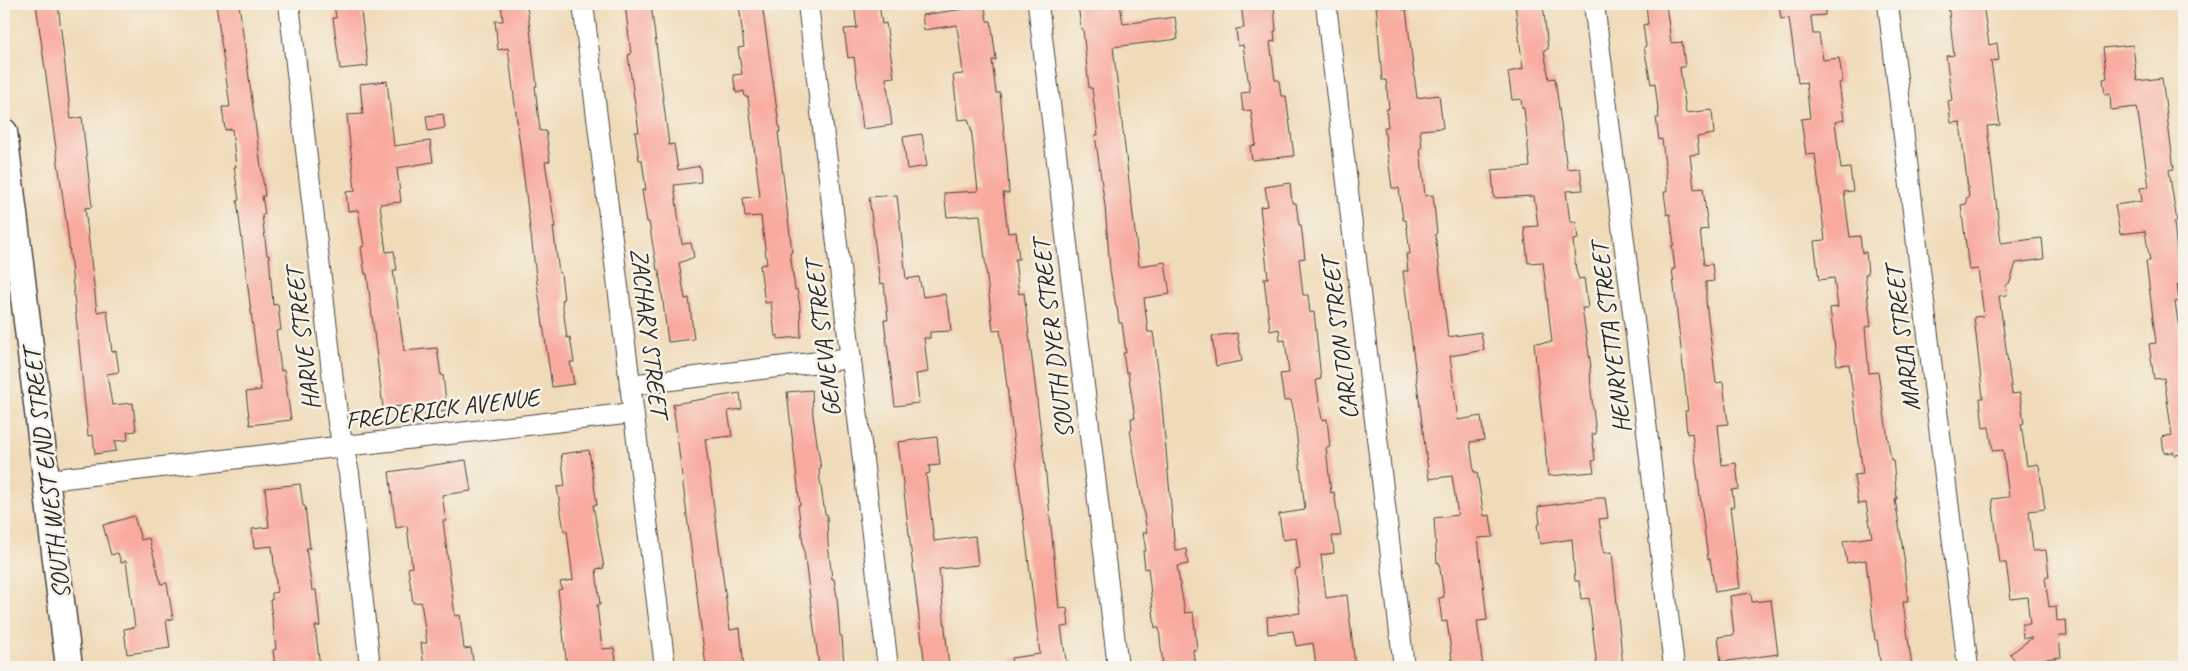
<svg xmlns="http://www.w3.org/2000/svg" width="2188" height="671" font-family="Caveat,sans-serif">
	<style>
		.building { fill: #f9aa9f }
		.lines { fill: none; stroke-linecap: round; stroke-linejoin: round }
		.minor-casing { stroke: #494540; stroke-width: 22 }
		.tertiary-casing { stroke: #494540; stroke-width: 29 }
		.minor { stroke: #fff; stroke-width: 20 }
		.tertiary { stroke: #fff; stroke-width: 26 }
		.labels { text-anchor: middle; stroke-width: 5; stroke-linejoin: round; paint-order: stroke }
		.street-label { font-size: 25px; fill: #2b2b2b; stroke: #f7f3e8 }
	</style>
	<rect width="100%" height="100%" fill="#f7f3e8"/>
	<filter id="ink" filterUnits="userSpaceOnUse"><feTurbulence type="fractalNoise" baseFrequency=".02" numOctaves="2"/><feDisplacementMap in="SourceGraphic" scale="10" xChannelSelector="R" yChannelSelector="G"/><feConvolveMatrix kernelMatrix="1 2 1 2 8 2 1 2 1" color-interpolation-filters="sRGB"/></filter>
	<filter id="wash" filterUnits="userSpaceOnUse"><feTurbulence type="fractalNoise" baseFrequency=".0096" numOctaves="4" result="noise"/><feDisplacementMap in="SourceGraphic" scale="20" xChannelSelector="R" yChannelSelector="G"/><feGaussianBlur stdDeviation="1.12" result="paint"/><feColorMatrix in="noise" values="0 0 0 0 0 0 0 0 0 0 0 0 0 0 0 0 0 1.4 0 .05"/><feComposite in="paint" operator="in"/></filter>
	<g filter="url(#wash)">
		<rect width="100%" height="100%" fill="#f0dbb9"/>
		<g id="blocks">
			<g class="building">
				<polygon points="36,4 58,4 71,119 82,117 92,207 85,208 97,312 107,310 112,352 116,351 119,372 107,374 112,405 133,403 136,431 127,432 128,440 115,441 116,451 95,454 93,435 88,436 68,235"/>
				<polygon points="216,4 239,4 265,196 262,196 265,214 262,215 267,255 269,255 273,305 278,304 281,330 276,331 281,371 284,370 291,420 250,425 246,392 261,390 237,201 239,200 234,167 236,167 232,129 225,130 222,107 230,107"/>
				<polygon points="334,4 360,4 368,66 340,69 333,18 336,18"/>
				<polygon points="501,4 526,4 528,13 537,86 535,86 540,131 546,131 550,161 545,162 555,227 553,227 559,273 561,273 564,300 562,300 567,338 570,337 574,362 570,362 574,384 552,387 536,276 508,48 498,50 495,21 503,21"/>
				<polygon points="625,4 651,4 669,145 674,144 678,170 700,166 701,182 674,185 682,244 691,243 694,257 679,263 685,299 689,298 694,339 668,342 659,270 657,270 649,222 647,222 642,190 646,190 642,160 639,160 635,132 639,132 628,55 631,54"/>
				<polygon points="739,4 762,4 780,132 778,132 792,252 790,253 795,290 797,289 800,306 801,337 778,339 778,335 775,336 771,302 765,303 760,265 767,264 761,216 745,217 743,198 760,196 748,97 745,97 744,91 736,93 733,75 742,74 738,48 744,47"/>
				<polygon points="854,4 879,4 882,24 886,23 894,77 886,78 892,125 863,129 854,57 848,58 844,29 857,28"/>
				<polygon points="1078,4 1120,4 1123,24 1175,17 1178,39 1113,47 1139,266 1165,262 1170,294 1144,298 1148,332 1153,332 1160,384 1175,550 1186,549 1188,564 1177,566 1185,613 1193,612 1197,649 1193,650 1195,667 1163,667 1159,628 1155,628 1148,568 1145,569 1143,551 1146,551 1143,533 1147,532 1130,430 1132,430 1131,418 1135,418 1128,372 1126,372 1123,353 1126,353 1122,323 1119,323 1117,307 1116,307 1110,270 1105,206 1095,135 1098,135 1092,88 1089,88 1083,29 1081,29"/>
				<polygon points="1241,4 1271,4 1274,6 1276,31 1274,31 1275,41 1270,42 1275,80 1279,80 1281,96 1286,96 1294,156 1252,160 1250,146 1256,145 1251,110 1243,111 1241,93 1250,92 1243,45 1238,46 1236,29 1244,28"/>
				<polygon points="1376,4 1402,4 1403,10 1406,9 1417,98 1439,95 1443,128 1420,130 1422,148 1420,148 1425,196 1433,195 1437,233 1435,234 1448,337 1481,332 1484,350 1450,356 1458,420 1481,416 1484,440 1470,442 1474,472 1477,472 1484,516 1490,515 1493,537 1478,538 1487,620 1477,621 1483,667 1453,667 1447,621 1442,622 1439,598 1444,597 1439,562 1437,563 1434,518 1458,515 1452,476 1429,479 1403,271 1408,271 1406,254 1410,254 1406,220 1403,220 1399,188 1392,188 1384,127 1388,127 1386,109 1389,109 1386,80 1382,80"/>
				<polygon points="1515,4 1543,4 1548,49 1544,50 1549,79 1555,78 1567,169 1580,168 1583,190 1566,191 1570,222 1576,222 1578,239 1573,240 1576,270 1579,279 1584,278 1588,308 1582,308 1591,367 1590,367 1591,391 1596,434 1592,434 1595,460 1592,461 1594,472 1548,476 1534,343 1552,342 1543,262 1528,263 1524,227 1538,226 1534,196 1494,198 1492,170 1530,167 1524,108 1522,108 1521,99 1512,100 1508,72 1523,69"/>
				<polygon points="1646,4 1666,4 1671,43 1682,42 1685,67 1680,67 1686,113 1712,110 1714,134 1697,137 1699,154 1690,155 1694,189 1703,188 1708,229 1700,230 1704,265 1712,264 1714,281 1706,282 1706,301 1716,383 1723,382 1728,424 1718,425 1722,465 1736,463 1739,489 1732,490 1734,507 1730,507 1740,588 1715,592 1710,559 1708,559 1692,433 1687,434 1685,411 1688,411 1672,269 1675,269 1672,245 1674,245 1670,214 1667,215 1664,192 1667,192 1666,173 1662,139 1659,140 1656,118 1659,118 1655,83 1651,84 1644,47 1646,46 1643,25 1648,24"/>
				<polygon points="1779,4 1825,4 1825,15 1811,16 1813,34 1819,34 1823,60 1839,58 1843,82 1839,83 1844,120 1835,122 1841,169 1850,168 1853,191 1844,192 1850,237 1860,236 1862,253 1866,252 1868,274 1865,274 1871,326 1865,327 1869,373 1878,372 1891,460 1893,460 1897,499 1895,499 1905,564 1904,564 1908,602 1903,602 1912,667 1881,667 1877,640 1875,640 1866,560 1847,563 1843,541 1872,537 1866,503 1858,504 1854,475 1863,474 1849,364 1837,365 1830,308 1838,307 1834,278 1819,280 1814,241 1825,240 1815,154 1806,155 1801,119 1810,118 1806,82 1798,83 1789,18 1781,19"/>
				<polygon points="1948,4 1983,4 1989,45 1997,43 1999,60 1991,61 2000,125 1987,126 2001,243 2042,238 2044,259 2016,263 2010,282 2006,286 2007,295 1999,296 2012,394 2020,393 2024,423 2021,424 2027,466 2038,464 2039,466 2045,509 2029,511 2033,551 2046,550 2049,577 2045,577 2049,607 2056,606 2057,621 2066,620 2067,635 2059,635 2061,657 2039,660 2029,667 2020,667 2010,654 2032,638 2023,638 2022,624 2030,624 2027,597 2011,599 2006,563 2000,563 1992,499 2009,497 2003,450 1993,451 1989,427 1983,428 1980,398 1983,398 1974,317 1984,316 1978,269 1969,270 1961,205 1967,204 1966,198 1969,198 1960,122 1951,123 1948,101 1952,100 1946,56 1954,55"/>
				<polygon points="985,6 987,21 991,21 996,60 992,60 996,93 1000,93 1007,161 1009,193 1003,193 1008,233 1016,232 1019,259 1015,259 1019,294 1024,293 1046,475 1059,609 1067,608 1069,626 1061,627 1067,667 1012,667 1011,658 1040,654 1000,330 993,331 980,215 947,217 944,193 978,191 971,128 968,119 958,120 953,75 963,74 957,25 924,30 922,15"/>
				<polygon points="2133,45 2137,81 2162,78 2174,169 2169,170 2177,222 2174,222 2180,284 2177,285 2179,301 2175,302 2180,336 2184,336 2184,454 2174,455 2174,452 2164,453 2162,437 2172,435 2164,378 2154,379 2149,344 2156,343 2146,261 2150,261 2145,231 2120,234 2115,205 2142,201 2140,188 2149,187 2137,107 2111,110 2110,94 2105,95 2103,79 2107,78 2103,48"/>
				<polygon points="387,81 394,146 430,141 433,162 397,168 401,202 380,204 386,252 394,251 397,270 393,270 404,351 437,348 441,375 443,375 447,411 412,415 411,405 383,408 367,274 365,274 361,247 364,246 358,210 348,211 346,192 355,191 347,115 363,114 360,84"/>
				<polygon points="443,114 445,128 428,131 426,116"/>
				<polygon points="922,134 927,166 907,169 903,137"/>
				<polygon points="1290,183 1292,203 1296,203 1299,225 1301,225 1305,258 1299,259 1303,295 1308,295 1310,313 1314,312 1321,379 1316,380 1322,420 1327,419 1330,447 1326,448 1331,493 1334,492 1341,536 1332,536 1334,553 1321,555 1326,598 1347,595 1355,666 1350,667 1316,667 1313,643 1296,646 1293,631 1268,634 1267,617 1300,613 1295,570 1300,569 1296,538 1283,540 1279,514 1305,510 1294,412 1291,400 1284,401 1280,374 1289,373 1285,340 1280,341 1279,329 1270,331 1264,278 1268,278 1260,207 1268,206 1265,187"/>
				<polygon points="897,195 906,279 919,277 923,297 945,294 948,309 949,309 951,331 930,332 930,338 924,338 928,372 916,374 919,403 895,406 884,320 888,320 884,283 880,284 869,197"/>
				<polygon points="1237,333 1242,361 1216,366 1212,336"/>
				<polygon points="812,390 813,416 821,469 819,469 820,480 825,514 827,514 828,544 832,579 834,579 837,597 840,636 842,636 844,667 819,667 798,505 800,505 787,392"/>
				<polygon points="740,393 742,409 728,411 732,436 705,439 730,630 740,628 744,667 706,667 673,404"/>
				<polygon points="937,437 940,465 929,466 930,473 926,474 934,541 975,536 978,565 939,569 949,667 925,667 898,442"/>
				<polygon points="589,450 597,505 593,505 604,568 596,569 600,605 597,605 602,649 614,648 617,667 567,667 558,590 562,589 560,582 573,580 567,531 564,531 557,487 565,486 561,454"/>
				<polygon points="466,460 471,491 442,495 446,521 443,521 455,616 460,615 464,649 471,648 474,667 424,667 421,643 427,643 421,602 413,603 408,568 412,567 407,526 396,528 389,472"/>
				<polygon points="300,484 303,506 305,506 310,548 306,548 312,590 316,590 320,626 315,626 320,667 275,667 273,650 276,649 270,600 272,600 272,593 277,592 272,546 254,548 252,529 269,527 265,488"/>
				<polygon points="1597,498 1605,498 1608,518 1599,519 1604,553 1612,552 1623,667 1597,667 1589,598 1581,599 1579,581 1575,581 1572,539 1540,544 1537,525 1540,524 1538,507"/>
				<polygon points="134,516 141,540 149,538 161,584 167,583 173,619 166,620 170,648 127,654 124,629 135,627 126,561 121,563 118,553 111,555 103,525"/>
				<polygon points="1751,593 1752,602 1771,600 1778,654 1721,662 1718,637 1734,635 1730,596"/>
			</g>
		</g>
	</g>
	<g filter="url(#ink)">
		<use href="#blocks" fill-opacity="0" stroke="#494540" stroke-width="1"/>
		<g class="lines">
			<defs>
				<g id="minor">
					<polyline points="289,4 338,423 349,473 370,667"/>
					<polyline points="583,4 665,667"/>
					<polyline points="808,4 888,667"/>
					<polyline points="1038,4 1118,667"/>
					<polyline points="1326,4 1404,667"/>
					<polyline points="1594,4 1637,344 1674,667"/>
					<polyline points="1888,4 1968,667"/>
					<polyline points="630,385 851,358"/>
					<polyline points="48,480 633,413"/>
				</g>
				<polyline id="tertiary" points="4,132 69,667"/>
			</defs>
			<use href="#minor" class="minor-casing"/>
			<use href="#tertiary" class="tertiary-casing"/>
			<use href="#minor" class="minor"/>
			<use href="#tertiary" class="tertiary"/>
		</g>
	</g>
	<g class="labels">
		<g class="street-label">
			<text transform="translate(650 332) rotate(83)" y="9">ZACHARY STREET</text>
			<text transform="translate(1610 338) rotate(-97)" y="9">HENRYETTA STREET</text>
			<text transform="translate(302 339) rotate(-97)" y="9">HARVE STREET</text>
			<text transform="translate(822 339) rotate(-97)" y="9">GENEVA STREET</text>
			<text transform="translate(1052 339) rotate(-97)" y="9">SOUTH DYER STREET</text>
			<text transform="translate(1339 339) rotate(-97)" y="9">CARLTON STREET</text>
			<text transform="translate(1902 339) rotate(-97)" y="9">MARIA STREET</text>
			<text transform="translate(442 408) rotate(-7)" y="9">FREDERICK AVENUE</text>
			<text transform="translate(46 474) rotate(-97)" y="9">SOUTH WEST END STREET</text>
		</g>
	</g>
	<rect width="2188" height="671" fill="none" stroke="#f7f3e8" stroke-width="20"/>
</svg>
